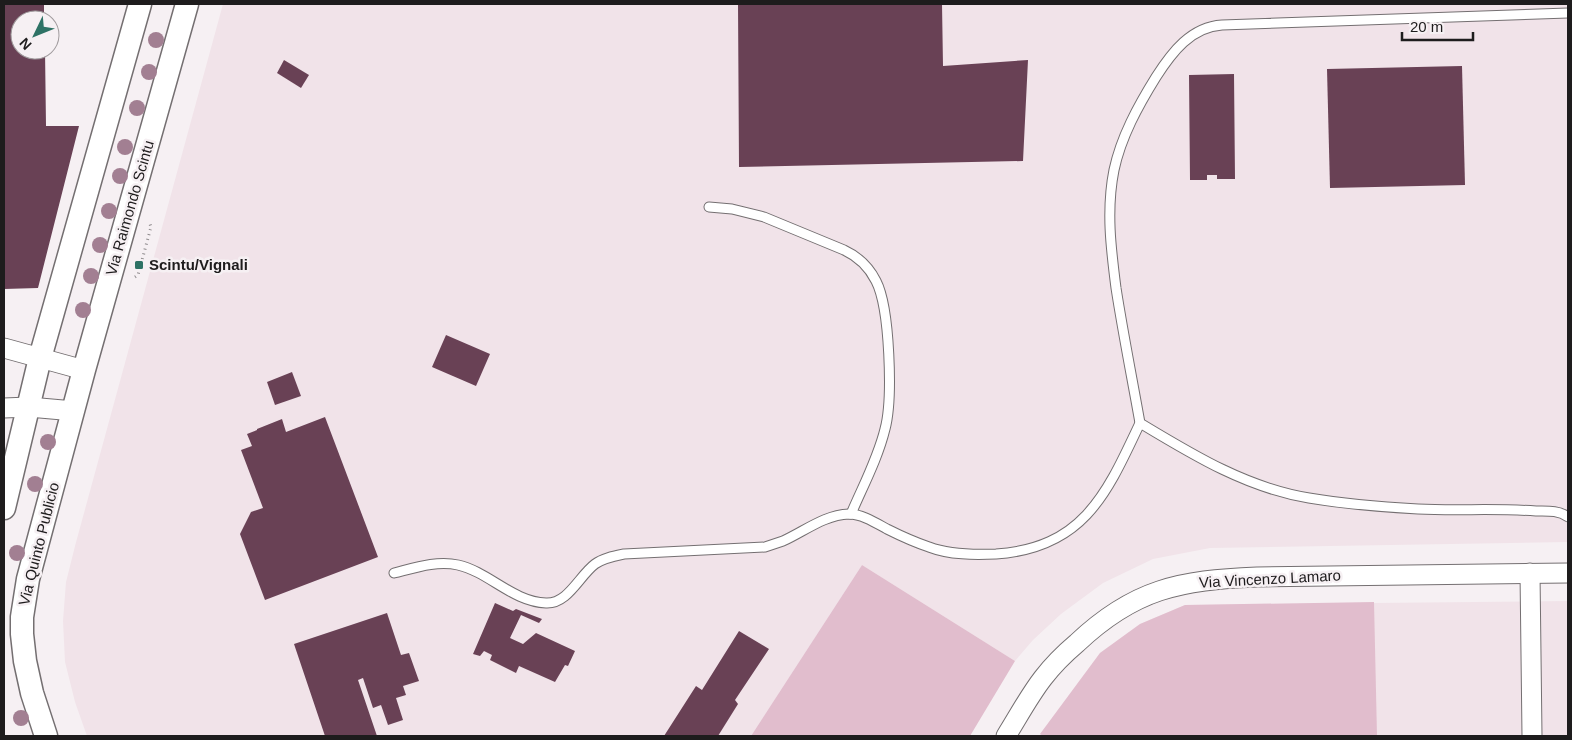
<svg xmlns="http://www.w3.org/2000/svg" width="1572" height="740" font-family="Arial,sans-serif">
	<style>
		.built { fill: #f1e3e9 }
		.green { fill: #e1bdcd }
		.building { fill: #694155 }
		.lines { fill: none; stroke-linecap: round; stroke-linejoin: round }
		.service-casing { stroke: #746f71; stroke-width: 11 }
		.minor-casing { stroke: #746f71; stroke-width: 21 }
		.tertiary-casing { stroke: #746f71; stroke-width: 25 }
		.path { stroke: #918d8f; stroke-width: 3; stroke-dasharray: 1 4; stroke-linecap: butt }
		.service { stroke: #fff; stroke-width: 9 }
		.minor { stroke: #fff; stroke-width: 19 }
		.tertiary { stroke: #fff; stroke-width: 22 }
		.tree { fill: #a27f92 }
		.poi-dot { fill: #2e7265; stroke: #f6f0f3; stroke-width: 2 }
		.labels { text-anchor: middle; stroke-width: 5; stroke-linejoin: round; paint-order: stroke }
		.street-label { font-size: 15px; fill: #1e1c1d; stroke: #f6f0f3 }
		.poi-label { font-size: 15px; font-weight: bold; fill: #1e1c1d; stroke: #f6f0f3; text-anchor: start }
	</style>
	<rect width="100%" height="100%" fill="#f6f0f3"/>
	<g class="built">
		<polygon points="223,4 1568,4 1568,542 1210,548 1153,559 1103,583 1061,614 1033,640 1015,661 862,565 751,736 87,736 75,702 65,662 63,621 66,582 75,546"/>
		<polygon points="1568,601 1568,736 1039,736 1100,653 1140,624 1185,605"/>
	</g>
	<g class="green">
		<polygon points="862,565 1015,661 970,736 751,736"/>
		<polygon points="1374,602 1377,736 1043,736 1040,734 1100,653 1140,624 1185,605"/>
	</g>
	<g class="building">
		<polygon points="4,4 44,4 44,20 20,20 20,50 45,50 46,126 79,126 38,288 4,289"/>
		<polygon points="738,4 942,4 943,66 1028,60 1023,161 739,167"/>
		<polygon points="284,60 309,75 301,88 277,73"/>
		<polygon points="1462,66 1465,185 1330,188 1327,69"/>
		<polygon points="1234,74 1235,179 1217,179 1217,175 1207,175 1207,180 1190,180 1189,75"/>
		<polygon points="446,335 490,354 476,386 432,367"/>
		<polygon points="292,372 301,396 275,405 267,382"/>
		<polygon points="325,417 378,557 265,600 240,534 251,512 263,508 241,450 252,446 247,434 257,430 257,429 282,419 286,432"/>
		<polygon points="495,603 513,611 516,609 542,619 539,623 521,615 510,638 523,644 536,633 575,651 568,666 565,665 555,682 519,666 516,673 490,660 492,655 484,651 480,656 473,654"/>
		<polygon points="387,613 401,655 409,653 419,681 403,686 406,695 396,698 403,720 388,725 381,705 373,708 363,678 358,680 377,736 325,736 294,644"/>
		<polygon points="739,631 769,649 735,700 738,704 718,736 664,736 696,686 702,690"/>
	</g>
	<g class="lines">
		<defs>
			<g id="service">
				<path d="M1568,13L1222,25C1191,27 1172,52 1156,77C1138,106 1121,137 1114,170C1106,210 1111,249 1116,288C1123,333 1132,378 1140,423C1193,455 1247,488 1309,498C1345,504 1382,507 1418,509C1457,511 1496,508 1536,511C1547,511 1559,510 1568,517"/>
				<path d="M709,207L732,209L764,217L844,250C859,257 869,267 876,281C890,308 893,399 885,429C878,458 863,486 851,514"/>
				<path d="M394,573C414,568 437,560 458,565C489,572 513,602 546,603C568,604 579,576 595,564C603,558 614,556 624,554L765,547C771,545 777,543 783,541C805,531 824,515 849,514C862,514 876,523 887,529C901,536 914,542 929,547C950,555 974,555 996,554C1084,548 1107,493 1140,423"/>
			</g>
			<g id="minor">
				<polyline points="4,348 84,370"/>
				<polyline points="4,408 29,407 74,411"/>
				<polyline points="1530,573 1532,736"/>
				<path d="M1006,736C1018,717 1029,696 1043,678C1053,665 1064,654 1077,643C1134,589 1180,580 1257,577L1568,573"/>
			</g>
			<g id="tertiary">
				<polyline points="4,508 40,358 140,4"/>
				<polyline points="46,736 32,693 25,661 22,634 22,617 28,579 84,370 187,4"/>
			</g>
		</defs>
		<use href="#service" class="service-casing"/>
		<use href="#minor" class="minor-casing"/>
		<use href="#tertiary" class="tertiary-casing"/>
		<polyline class="path" points="135,277 138,275 151,227 150,224"/>
		<use href="#service" class="service"/>
		<use href="#minor" class="minor"/>
		<use href="#tertiary" class="tertiary"/>
	</g>
	<g class="tree">
		<circle cx="156" cy="40" r="8"/>
		<circle cx="149" cy="72" r="8"/>
		<circle cx="137" cy="108" r="8"/>
		<circle cx="125" cy="147" r="8"/>
		<circle cx="120" cy="176" r="8"/>
		<circle cx="109" cy="211" r="8"/>
		<circle cx="100" cy="245" r="8"/>
		<circle cx="91" cy="276" r="8"/>
		<circle cx="83" cy="310" r="8"/>
		<circle cx="48" cy="442" r="8"/>
		<circle cx="35" cy="484" r="8"/>
		<circle cx="17" cy="553" r="8"/>
		<circle cx="21" cy="718" r="8"/>
	</g>
	<rect class="poi-dot" x="134" y="260" width="10" height="10" rx="2.5"/>
	<g class="labels">
		<g class="street-label">
			<text transform="translate(130 208) rotate(-74)" y="5">Via Raimondo Scintu</text>
			<text transform="translate(39 544) rotate(-76)" y="5">Via Quinto Publicio</text>
			<text transform="translate(1270 579) rotate(-3)" y="5">Via Vincenzo Lamaro</text>
		</g>
		<g class="poi-label">
			<text x="149" y="270">Scintu/Vignali</text>
		</g>
	</g>
	<rect width="1572" height="740" fill="none" stroke="#1e1c1d" stroke-width="10"/>
	<g transform="translate(35 35) rotate(227)"><circle r="24" fill="#f6f0f3" stroke="#a09b9d"/>
	<path d="M0-4L9 19L0 12L-9 19Z" fill="#2e7265"/>
	<text y="-8" font-size="14" font-weight="bold" text-anchor="middle" fill="#1e1c1d">N</text>
	</g>
	<path d="M1402 32v8h71v-8" fill="none" stroke="#1e1c1d" stroke-width="2.5"/>
	<text x="1410" y="32" font-size="15" fill="#1e1c1d" stroke="#f6f0f3" stroke-width="4" paint-order="stroke">20 m</text>
</svg>
